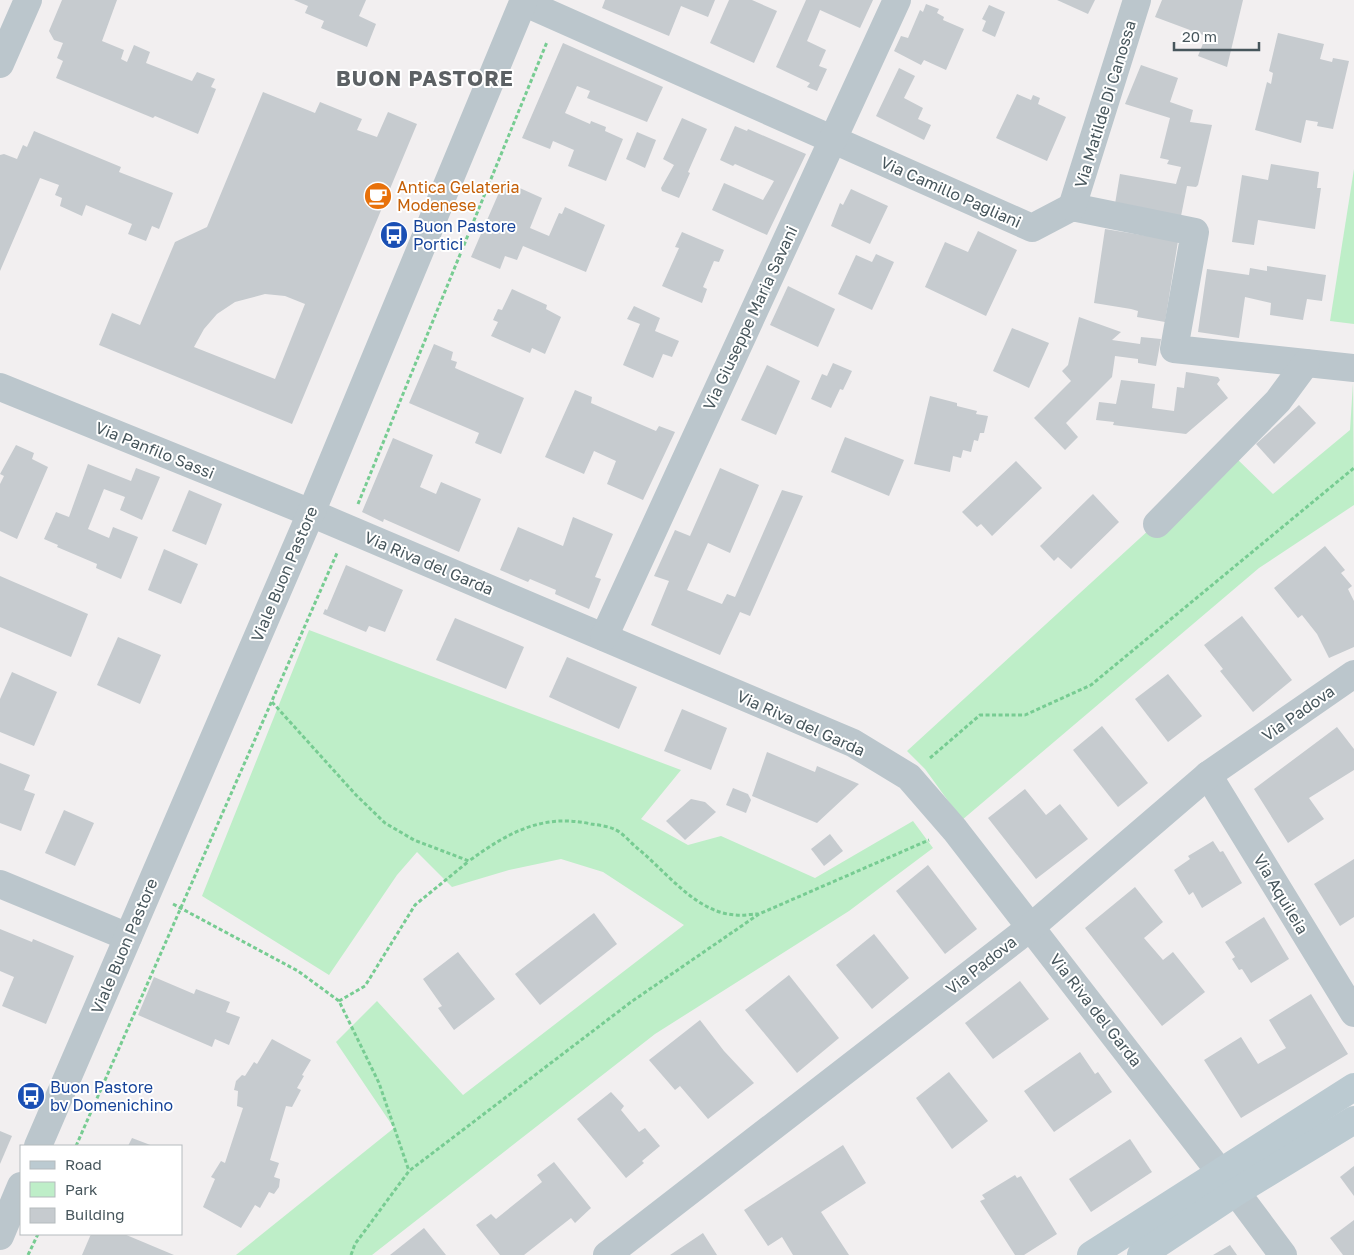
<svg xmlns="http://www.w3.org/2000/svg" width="1354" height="1255" font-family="'Golos Text',sans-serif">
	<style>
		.green { fill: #beeec8 }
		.building { fill: #c6cbcf; fill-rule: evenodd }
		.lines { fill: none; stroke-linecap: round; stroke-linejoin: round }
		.path { stroke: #77cc92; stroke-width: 3; stroke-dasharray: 4 2.5; stroke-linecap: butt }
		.minor { stroke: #bbc6cc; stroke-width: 28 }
		.tertiary { stroke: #bbc6cc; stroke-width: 28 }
		.secondary { stroke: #bbcad1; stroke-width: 28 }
		.labels { text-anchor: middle; stroke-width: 4; stroke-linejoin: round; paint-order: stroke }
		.street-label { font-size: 16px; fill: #47565c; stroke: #fff }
		.food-label { font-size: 16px; fill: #c56008; stroke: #fff; text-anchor: start }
		.transit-label { font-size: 16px; fill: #164399; stroke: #fff; text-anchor: start }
		.district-label { font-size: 21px; font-weight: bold; letter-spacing: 1px; fill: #5c6164; stroke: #fff }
	</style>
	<rect width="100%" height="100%" fill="#f2eff0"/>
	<g class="green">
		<polygon points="1354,169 1354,324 1330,321"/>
		<polygon points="1353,383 1354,505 1259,568 962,820 925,769 907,751 1232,454 1273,494 1350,430"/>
		<polygon points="309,630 681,770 641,819 688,845 721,836 815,878 913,821 933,848 849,911 655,1034 372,1255 236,1255 394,1128 336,1042 377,1001 463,1095 684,925 603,872 561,859 509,870 452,887 417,852 397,875 329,975 202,896"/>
	</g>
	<g class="building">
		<polygon points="62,0 117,0 102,41 124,50 121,59 127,62 134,45 150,52 146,63 192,81 197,72 215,79 211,87 216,89 198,134 155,116 153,118 56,78 63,61 57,58 63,43 54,40 49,31"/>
		<polygon points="294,0 366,0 359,16 376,24 367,47 321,28 324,21 305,13 308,6"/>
		<polygon points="605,0 715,0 708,17 681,6 669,36 602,8"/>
		<polygon points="729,0 752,0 777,11 754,63 710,43"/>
		<polygon points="806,0 873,0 860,28 820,10 807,41 826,50 819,66 827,69 817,91 807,87 810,83 776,67"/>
		<polygon points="1057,0 1095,0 1088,14"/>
		<polygon points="1162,0 1243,0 1227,67 1198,56 1206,36 1155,17"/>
		<polygon points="926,4 939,9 937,13 944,17 943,20 964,29 946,70 924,60 921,65 894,51 901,36 908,38 920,10 923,12"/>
		<polygon points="989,5 1005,12 995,37 982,31 986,21 982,19"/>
		<polygon points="1278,33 1324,44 1320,59 1332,62 1333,58 1349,61 1333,129 1317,126 1318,122 1306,120 1301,143 1255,130 1267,82 1271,84 1273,73 1269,71"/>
		<polygon points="563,43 663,87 647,122 587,98 590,91 577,86 565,113 590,124 591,121 606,127 605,131 623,139 606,181 568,166 574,150 553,141 550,149 522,138"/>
		<polygon points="1141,65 1178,78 1170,102 1193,110 1190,122 1212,125 1198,185 1196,187 1187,186 1181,216 1115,204 1120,174 1176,184 1181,167 1167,164 1169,160 1160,158 1170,118 1125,104"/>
		<polygon points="899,68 915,76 904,98 923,108 918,119 931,125 924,140 876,116"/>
		<path d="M263,92L315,113L320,102L362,119L357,130L377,137L388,112L417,124L292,424L99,345L112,313L140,325L175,242L207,227ZM265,294L285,296L305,304L275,379L194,347L204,329L217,314L235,302Z"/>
		<polygon points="1017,94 1031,100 1033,95 1040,98 1038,104 1066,117 1047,161 996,138"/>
		<polygon points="682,118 707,129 688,172 690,173 679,198 662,191 661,188 674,165 663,159"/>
		<polygon points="735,126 747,131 748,129 806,154 767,235 712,210 724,183 763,200 774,181 735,164 733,166 720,160"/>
		<polygon points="34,131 121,167 119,172 173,193 159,229 152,226 146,241 128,234 132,224 86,205 82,216 60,206 62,198 55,195 59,185 40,178 0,271 0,155 4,154 17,159 23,145 27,147"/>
		<polygon points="637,132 656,140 645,168 626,159"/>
		<polygon points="1271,164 1319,172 1317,188 1321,188 1315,229 1258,220 1254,245 1232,242 1242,175 1268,180"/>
		<polygon points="504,181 542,198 530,228 549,236 559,213 562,214 565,207 605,225 586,272 523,246 517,260 505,256 500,269 471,257"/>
		<polygon points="851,189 888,206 870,244 831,226 840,203 843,205"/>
		<polygon points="1105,229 1178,241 1165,322 1137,317 1138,311 1131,309 1094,303"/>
		<polygon points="978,231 1017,250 986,316 925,287 945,242 968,252"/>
		<polygon points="682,232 724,250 719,262 714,261 703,287 707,289 702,303 662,286 679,248 675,247"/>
		<polygon points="876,254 894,262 872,310 838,294 856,255 872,262"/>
		<polygon points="1267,266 1326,275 1322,301 1307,299 1303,320 1270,315 1271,303 1245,297 1239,338 1198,332 1207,269 1249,275 1250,268 1267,271"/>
		<polygon points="788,286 835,309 818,347 770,325"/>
		<polygon points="512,289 547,305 546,309 561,317 545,354 532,348 530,353 491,336 498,322 493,320 498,309 502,310"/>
		<polygon points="634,306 660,318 655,331 679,341 672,357 663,354 653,378 623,365 640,324 627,319"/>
		<polygon points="1079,317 1121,332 1112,340 1140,344 1141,337 1161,339 1156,366 1138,363 1138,359 1115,356 1112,377 1066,423 1078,437 1065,450 1034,418 1071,381 1062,371 1068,365"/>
		<polygon points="1012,328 1049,343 1029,388 993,371"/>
		<polygon points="434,344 453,352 451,360 457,362 455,368 524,398 501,454 475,443 479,433 409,403"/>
		<polygon points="833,363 852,371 843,390 840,389 831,408 811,399 822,374 827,376"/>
		<polygon points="767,365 800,381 776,435 741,420"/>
		<polygon points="1186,372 1218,377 1220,380 1217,384 1228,398 1186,434 1113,425 1114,422 1096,420 1099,402 1116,404 1121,380 1155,384 1152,408 1174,411 1177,387 1184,388"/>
		<polygon points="575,390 592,397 591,403 656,431 659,426 675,432 643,500 607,484 616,461 594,451 584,474 545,457"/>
		<polygon points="930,396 957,403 957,406 977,411 976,414 988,416 984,433 980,433 978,441 974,440 971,452 963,450 961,458 953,456 950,472 914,464"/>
		<polygon points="1299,405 1316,423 1274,464 1256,444"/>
		<polygon points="845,437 904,460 889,496 831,472"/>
		<polygon points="393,438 433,455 420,487 436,494 441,482 481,499 459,552 384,519 383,522 362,512"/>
		<polygon points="16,445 34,453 32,459 48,467 17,539 0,531 0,484 4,476 0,474"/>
		<polygon points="1016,461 1042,488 992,536 981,524 977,527 962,512"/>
		<polygon points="88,464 131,481 136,468 160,477 142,520 120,510 125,497 104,489 88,529 109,538 113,527 138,537 121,579 96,568 97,564 57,547 58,545 44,539 56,512 69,517"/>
		<polygon points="720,468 759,485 730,553 708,543 687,590 722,604 727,594 735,597 782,490 803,496 750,616 740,612 720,655 651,625 669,581 654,576 675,530 690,536"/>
		<polygon points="189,490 222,504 206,545 172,531"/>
		<polygon points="1093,494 1119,522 1071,569 1058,557 1054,561 1040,546"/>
		<polygon points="573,517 613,534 595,577 601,579 589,609 555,594 556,590 530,579 528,582 500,570 518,527 563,546"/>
		<polygon points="1325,546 1345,570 1341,573 1352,586 1348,589 1354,601 1354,647 1329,658 1317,634 1302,615 1298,618 1274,588"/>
		<polygon points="164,549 198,564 181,604 148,590"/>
		<polygon points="346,565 403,590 385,632 369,626 366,632 323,614 325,609 327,610"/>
		<polygon points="0,576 88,614 71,657 0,627"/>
		<polygon points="1242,616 1292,680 1253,712 1220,671 1223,669 1204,645"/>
		<polygon points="455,618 524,647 506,689 436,660"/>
		<polygon points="118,637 161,655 140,704 97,685"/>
		<polygon points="567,657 637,687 619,729 549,697"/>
		<polygon points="12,672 57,692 34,746 0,732 0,699"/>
		<polygon points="1168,674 1202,716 1168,742 1135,699"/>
		<polygon points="682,709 727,728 711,770 664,751"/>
		<polygon points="1102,726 1148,783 1118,807 1073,750"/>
		<polygon points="1337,727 1354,749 1354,770 1309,798 1324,819 1288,843 1254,789"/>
		<polygon points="767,752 815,772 817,766 859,784 817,823 752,796"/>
		<polygon points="0,763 30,775 24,790 35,794 21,831 0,823"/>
		<polygon points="733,788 748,794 751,800 746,813 726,805"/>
		<polygon points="1025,789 1046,815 1060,804 1088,839 1036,879 988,818"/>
		<polygon points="691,799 705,802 716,812 685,840 666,821"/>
		<polygon points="64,810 94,823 75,866 45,853"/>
		<polygon points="830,834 843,851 824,866 811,849"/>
		<polygon points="1213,841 1220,852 1223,851 1242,883 1202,908 1193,892 1189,895 1174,870 1190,859 1188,856"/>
		<polygon points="1354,859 1354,917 1340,926 1314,884"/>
		<polygon points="928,865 977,929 945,954 896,891"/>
		<polygon points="1135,887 1163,922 1144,938 1163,960 1173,952 1205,992 1162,1026 1085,928"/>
		<polygon points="594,913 617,944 540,1005 515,974"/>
		<polygon points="1264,917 1289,959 1251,983 1242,969 1239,970 1232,959 1235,957 1225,942"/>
		<polygon points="0,929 32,942 33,939 74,956 46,1024 2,1006 14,977 0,971"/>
		<polygon points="874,934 909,978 872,1009 836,965"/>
		<polygon points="458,952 495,999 454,1030 438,1008 442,1006 423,979"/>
		<polygon points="789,975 839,1038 797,1073 745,1010"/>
		<polygon points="154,977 194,994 196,989 230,1002 226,1012 240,1017 229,1045 215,1039 212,1047 138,1015"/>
		<polygon points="1020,981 1049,1019 993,1059 965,1023"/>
		<polygon points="1311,994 1348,1054 1241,1118 1204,1060 1241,1037 1258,1064 1286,1048 1269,1020"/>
		<polygon points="700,1020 724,1051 754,1083 708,1119 680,1086 675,1090 649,1060"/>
		<polygon points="272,1039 311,1060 302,1075 304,1076 297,1088 301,1090 292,1107 286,1106 270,1160 279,1163 274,1177 280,1179 279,1187 274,1194 269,1192 260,1208 255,1205 241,1228 203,1207 215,1179 211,1177 221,1161 225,1163 243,1108 237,1106 238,1091 234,1090 236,1081 242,1075 245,1076 254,1062 257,1064"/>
		<polygon points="1080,1052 1095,1074 1098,1072 1112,1092 1054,1132 1024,1091"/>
		<polygon points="949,1072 988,1121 952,1149 916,1098"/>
		<polygon points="611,1092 624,1106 621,1110 639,1132 645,1128 660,1146 642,1161 644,1163 626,1178 577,1119"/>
		<polygon points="0,1131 12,1136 0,1164"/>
		<polygon points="132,1138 153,1146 128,1146"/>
		<polygon points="1130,1139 1152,1172 1091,1212 1069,1179"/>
		<polygon points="843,1145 866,1183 821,1212 849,1255 793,1255 782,1237 768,1246 744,1210"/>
		<polygon points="554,1162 591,1208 575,1223 571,1218 524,1255 500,1255 476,1225 491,1214 496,1219 542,1182 537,1175"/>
		<polygon points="1354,1166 1354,1196 1340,1177"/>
		<polygon points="1015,1175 1017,1178 1021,1176 1057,1234 1024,1255 1015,1255 980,1201 985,1199 982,1195"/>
		<polygon points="1354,1220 1354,1255 1343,1255 1330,1238"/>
		<polygon points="424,1228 446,1255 390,1255"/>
		<polygon points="703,1233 717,1255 670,1255"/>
		<polygon points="91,1234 124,1234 174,1255 82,1255"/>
		<polygon points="1230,1245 1237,1255 1213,1255"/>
	</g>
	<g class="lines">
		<g class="path">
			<polyline points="358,504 547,42"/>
			<path d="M272,702L356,795L385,823L414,840L469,861C507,833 543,813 591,824C598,825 607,826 614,829C622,832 630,842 637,848C667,872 695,912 735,915C743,916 751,914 758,914"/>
			<polyline points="930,758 980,715 1025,715 1091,685 1354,468"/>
			<polyline points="173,904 298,971 339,1001 379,1083 409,1171"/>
			<polyline points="339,1001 365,986 415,905 469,861"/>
			<polyline points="76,1146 337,553"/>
			<polyline points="28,1255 38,1234"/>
			<polyline points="351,1255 355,1244 409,1171 631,1002 759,914 929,840"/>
		</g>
		<g class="minor">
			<polyline points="523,2 1032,228 1072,207 1195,232 1174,349 1354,368"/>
			<polyline points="0,64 28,0"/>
			<polyline points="1072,207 1137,0"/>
			<polyline points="311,513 853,743 909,777 955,830 1220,1172"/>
			<polyline points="1157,524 1278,401 1306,363"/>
			<polyline points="604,637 897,0"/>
			<polyline points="1208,775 1354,1013"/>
			<polyline points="0,884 128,937"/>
			<polyline points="1236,1192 1283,1255"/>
			<polyline points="607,1255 1031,927 1208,775 1354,674"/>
		</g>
		<g class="tertiary">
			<polyline points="0,387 311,513"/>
			<polyline points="38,1146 311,513 524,0"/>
			<polyline points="0,1236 21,1186"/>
		</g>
		<g class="secondary">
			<polyline points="1091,1255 1354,1087"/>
			<polyline points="1141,1255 1236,1192 1354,1120"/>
		</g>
	</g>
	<defs>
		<symbol id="cafe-disc" viewBox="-11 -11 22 22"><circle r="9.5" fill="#e8710a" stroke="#fff"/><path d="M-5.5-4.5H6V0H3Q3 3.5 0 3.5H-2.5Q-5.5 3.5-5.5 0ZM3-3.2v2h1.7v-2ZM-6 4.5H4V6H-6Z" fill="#fff"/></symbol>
		<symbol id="bus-disc" viewBox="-11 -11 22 22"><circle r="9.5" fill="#1a4fb4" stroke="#fff"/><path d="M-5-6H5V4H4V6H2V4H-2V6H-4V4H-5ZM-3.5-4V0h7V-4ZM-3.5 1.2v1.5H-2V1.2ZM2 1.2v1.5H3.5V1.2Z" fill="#fff"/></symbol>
	</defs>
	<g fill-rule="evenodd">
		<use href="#cafe-disc" x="362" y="180" width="32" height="32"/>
		<use href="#bus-disc" x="378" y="219" width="32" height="32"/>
		<use href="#bus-disc" x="15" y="1080" width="32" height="32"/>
	</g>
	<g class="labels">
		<g class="street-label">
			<text transform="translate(1105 104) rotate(-73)" y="6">Via Matilde Di Canossa</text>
			<text transform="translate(951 192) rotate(24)" y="6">Via Camillo Pagliani</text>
			<text transform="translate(750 318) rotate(-65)" y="6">Via Giuseppe Maria Savani</text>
			<text transform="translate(155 450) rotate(22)" y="6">Via Panfilo Sassi</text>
			<text transform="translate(429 563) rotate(23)" y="6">Via Riva del Garda</text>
			<text transform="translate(284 574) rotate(-67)" y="6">Viale Buon Pastore</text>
			<text transform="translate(1298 713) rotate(-35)" y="6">Via Padova</text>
			<text transform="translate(801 723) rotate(24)" y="6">Via Riva del Garda</text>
			<text transform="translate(1281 894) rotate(59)" y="6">Via Aquileia</text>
			<text transform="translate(124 946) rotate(-67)" y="6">Viale Buon Pastore</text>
			<text transform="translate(981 965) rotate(-38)" y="6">Via Padova</text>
			<text transform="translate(1096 1010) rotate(52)" y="6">Via Riva del Garda</text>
		</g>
		<g class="food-label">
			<text x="397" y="193">Antica Gelateria<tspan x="397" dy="18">Modenese</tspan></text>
		</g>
		<g class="transit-label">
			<text x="413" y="232">Buon Pastore<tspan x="413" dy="18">Portici</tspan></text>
			<text x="50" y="1093">Buon Pastore<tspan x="50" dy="18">bv Domenichino</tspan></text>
		</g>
		<g class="district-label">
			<text x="425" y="86">BUON PASTORE</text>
		</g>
	</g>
	<rect x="20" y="1145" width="162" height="90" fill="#ffffff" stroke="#b5bbbe"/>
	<rect x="30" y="1161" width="25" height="8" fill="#bbcad1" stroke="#b5bbbe"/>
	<text x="65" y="1170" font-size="15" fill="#47565c">Road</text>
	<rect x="30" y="1182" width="25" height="15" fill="#beeec8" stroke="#b5bbbe"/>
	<text x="65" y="1195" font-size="15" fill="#47565c">Park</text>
	<rect x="30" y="1208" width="25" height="15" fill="#c6cbcf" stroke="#b5bbbe"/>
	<text x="65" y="1220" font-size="15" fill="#47565c">Building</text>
	<path d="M1174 42v8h85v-8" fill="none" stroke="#47565c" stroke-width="2.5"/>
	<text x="1182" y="42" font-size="15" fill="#47565c" stroke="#ffffff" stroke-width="4" paint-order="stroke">20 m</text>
</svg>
